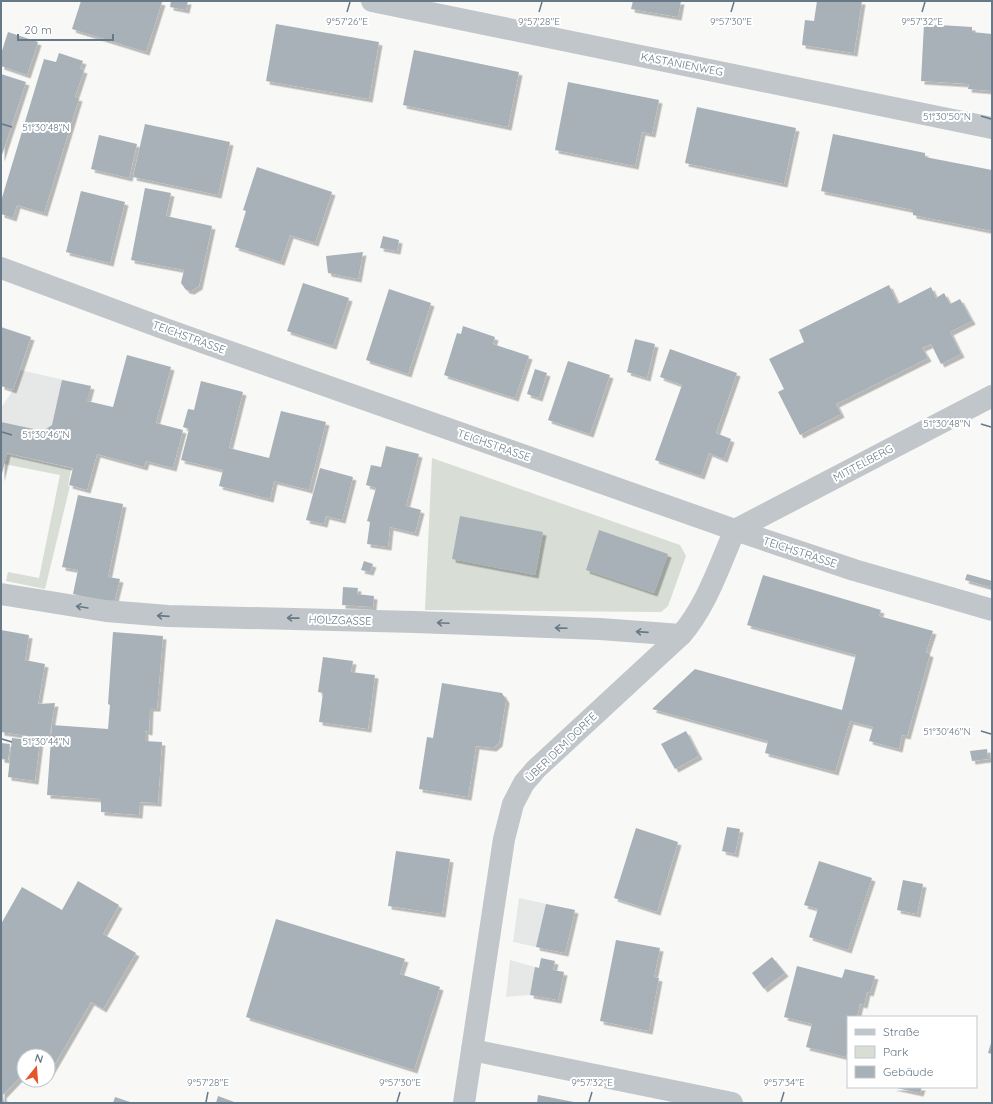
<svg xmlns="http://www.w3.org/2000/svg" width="993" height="1104" font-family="Quicksand,sans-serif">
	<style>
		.built { fill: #e6e7e7 }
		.green { fill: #d8ddd5 }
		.building { fill: #a8b1b7; filter: url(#shadow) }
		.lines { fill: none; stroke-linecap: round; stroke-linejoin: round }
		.minor { stroke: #c1c6ca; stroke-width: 22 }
		.oneway { stroke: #677987 }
		.ticks { fill: none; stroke: #677987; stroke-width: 1.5 }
		.labels { text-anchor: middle; stroke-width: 4; stroke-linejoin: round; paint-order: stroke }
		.street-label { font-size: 11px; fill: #677987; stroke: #fff }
		.ticks-label { font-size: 10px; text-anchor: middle; fill: #677987; stroke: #fff; stroke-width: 4; stroke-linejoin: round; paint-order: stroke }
	</style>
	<defs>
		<filter id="shadow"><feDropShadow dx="3.5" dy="3.5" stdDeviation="0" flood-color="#0004"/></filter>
	</defs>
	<rect width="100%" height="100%" fill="#f8f8f6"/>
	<g class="built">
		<polygon points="20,370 91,386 73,468 1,452 1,408 13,390"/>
		<polygon points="519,898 575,910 565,953 513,942"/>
		<polygon points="510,960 535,967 564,972 558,1000 530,995 506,997"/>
	</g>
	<g class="green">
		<polygon points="6,454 71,469 68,486 70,486 45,589 6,581 8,572 39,578 60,475 4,464"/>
		<polygon points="432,458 680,545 686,556 668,606 661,612 425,610"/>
	</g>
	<g class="building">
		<polygon points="81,1 157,1 162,2 146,52 72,29"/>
		<polygon points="171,1 188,1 186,10 170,7"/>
		<polygon points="633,1 681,1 678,17 631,9"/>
		<polygon points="817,1 862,1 854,53 802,45 805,20 814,21"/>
		<polygon points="276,24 379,42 369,99 266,81"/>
		<polygon points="924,24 972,27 972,32 992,34 992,91 968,89 969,84 921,81"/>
		<polygon points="8,32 38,42 27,75 1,66 1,54"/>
		<polygon points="414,50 519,72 508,127 403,105"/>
		<polygon points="59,53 83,61 80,69 84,70 75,97 79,98 44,213 17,205 13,218 1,214 1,201 44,59 56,62"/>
		<polygon points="1,74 26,82 1,158"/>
		<polygon points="568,82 659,100 652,134 642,132 635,166 555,150"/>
		<polygon points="697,107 796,128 784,184 685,163"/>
		<polygon points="145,124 230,142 218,195 133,177"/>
		<polygon points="833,134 925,153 925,157 992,170 992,231 913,215 913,210 821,191"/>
		<polygon points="99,135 137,144 129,178 91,169"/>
		<polygon points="257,167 332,192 315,243 290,235 281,262 235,247 246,211 243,210"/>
		<polygon points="145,188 171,193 166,216 212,226 199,286 191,291 186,290 181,283 184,270 131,260"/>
		<polygon points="81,191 125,202 110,263 66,252"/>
		<polygon points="383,236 399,240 397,251 380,248"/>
		<polygon points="363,252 358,279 328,273 326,256"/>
		<polygon points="303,283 349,298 333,346 287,331"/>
		<polygon points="889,285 898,304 931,287 936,298 944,293 950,304 960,299 972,321 950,332 961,354 941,364 931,344 922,348 928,358 836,404 841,414 800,435 778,392 784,389 769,359 804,342 799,330"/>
		<polygon points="389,289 431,303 408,374 366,360"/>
		<polygon points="463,326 495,337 493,344 529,356 515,398 444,375 457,333 461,334"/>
		<polygon points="1,327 31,337 13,390 1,386"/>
		<polygon points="635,339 655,344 647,378 627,372"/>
		<polygon points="670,349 737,373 716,433 731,439 724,459 709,453 701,476 655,460 682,385 660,377"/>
		<polygon points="127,355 171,367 156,423 183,430 173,468 146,461 144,467 97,454 87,490 69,485 73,468 7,453 1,478 1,422 43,431 52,425 62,380 91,386 87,401 113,407"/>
		<polygon points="568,361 610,375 590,434 548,420"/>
		<polygon points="535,369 547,373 539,398 527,394"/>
		<polygon points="201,381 243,392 229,448 269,458 281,411 326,422 309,490 274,481 270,499 219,486 223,470 181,460 189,429 183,427 188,409 194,410"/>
		<polygon points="386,446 419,454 406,506 421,510 415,533 390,527 388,547 367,544 370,522 367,521 376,488 366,485 371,465 381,467"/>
		<polygon points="320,468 353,477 342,520 326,516 324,524 306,520"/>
		<polygon points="78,495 123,504 108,577 120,579 114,603 73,594 78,570 62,567"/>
		<polygon points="460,516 543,532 535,575 452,559"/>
		<polygon points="599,530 668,554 654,593 586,570"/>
		<polygon points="364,561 373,564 370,572 361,570"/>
		<polygon points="967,574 992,581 990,587 965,580"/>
		<polygon points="763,575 881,610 879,616 933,631 926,652 930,654 907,736 902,735 899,749 869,741 873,727 850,721 835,772 765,753 768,741 652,709 695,669 842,710 856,655 747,625"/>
		<polygon points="343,587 358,588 357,594 374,596 373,607 342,605"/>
		<polygon points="1,630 29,635 25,660 45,664 38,704 55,703 49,739 1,732"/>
		<polygon points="113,632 163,636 157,708 150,708 149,732 145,731 145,741 162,742 158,803 140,802 139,815 101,812 101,799 47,795 52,725 108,729 110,705 108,704"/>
		<polygon points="323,657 353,661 351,672 375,675 368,729 319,722 323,693 318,692"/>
		<polygon points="442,683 502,693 506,700 499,743 493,748 476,746 468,797 419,789 427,737 433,738"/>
		<polygon points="686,731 699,756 675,769 661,744"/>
		<polygon points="12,738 40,741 35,781 8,777"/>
		<polygon points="1,743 10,744 8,760 1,759"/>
		<polygon points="987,749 988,759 972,761 970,751"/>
		<polygon points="727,827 740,829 735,854 722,851"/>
		<polygon points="636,828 678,842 657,912 614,898"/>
		<polygon points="396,851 450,859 442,914 388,906"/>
		<polygon points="819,861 872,878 848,950 809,937 818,909 804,905"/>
		<polygon points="903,880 923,884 917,914 897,910"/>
		<polygon points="78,881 119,905 103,934 136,953 103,1009 91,1002 48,1076 48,1056 24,1056 24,1077 21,1076 3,1095 4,1103 1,1103 1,924 22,887 62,910"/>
		<polygon points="546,904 575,910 565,953 536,947"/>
		<polygon points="276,919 405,959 400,974 440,987 414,1070 246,1017"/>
		<polygon points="616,940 660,948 654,977 659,978 649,1031 600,1021"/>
		<polygon points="772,957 785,973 764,989 752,973"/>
		<polygon points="541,958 555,961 553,970 564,972 558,1000 530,995 535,967 539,968"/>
		<polygon points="797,966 842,978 845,969 875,976 870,993 867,992 864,1005 860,1004 857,1017 848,1017 848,1050 846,1057 806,1047 812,1024 784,1017"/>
		<polygon points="992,1040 992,1054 988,1053"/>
		<polygon points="892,1087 922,1087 920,1093"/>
		<polygon points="538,1095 574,1102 574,1103 537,1103"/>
		<polygon points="218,1096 237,1103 216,1103"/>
		<polygon points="115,1097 133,1103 113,1103"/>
	</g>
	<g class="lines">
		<g class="minor">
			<polyline points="372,1 992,128"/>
			<polyline points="1,268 168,330 735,530 854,570 992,610"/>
			<polyline points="735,530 992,396"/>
			<polyline points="1,594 106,611 168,616 415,622 600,629 681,635"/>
			<polyline points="472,1050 732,1103"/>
			<path d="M464,1103L504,839L513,804L524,783L536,769L681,635C707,605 719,566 735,530"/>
		</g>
	</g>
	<defs><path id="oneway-shaft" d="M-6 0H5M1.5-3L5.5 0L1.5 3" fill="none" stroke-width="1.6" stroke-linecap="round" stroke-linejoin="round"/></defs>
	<g class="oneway">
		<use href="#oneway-shaft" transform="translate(82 607) rotate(-171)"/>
		<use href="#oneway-shaft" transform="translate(163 616) rotate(-176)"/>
		<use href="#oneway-shaft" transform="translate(293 618) rotate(-179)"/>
		<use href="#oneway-shaft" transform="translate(443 623) rotate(-177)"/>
		<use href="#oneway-shaft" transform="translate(561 628) rotate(-178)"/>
		<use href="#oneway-shaft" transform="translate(642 632) rotate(-176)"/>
	</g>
	<path class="ticks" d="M347,12L350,2M539,12L542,2M731,12L734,2M922,12L925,2M981,116L991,119M2,124L12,127M981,424L991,427M2,432L12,435M981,731L991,734M2,739L12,742M206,1102L208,1092M397,1102L400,1092M589,1102L592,1092M781,1102L784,1092"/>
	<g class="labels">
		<g class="street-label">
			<text transform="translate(682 64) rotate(11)" y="4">KASTANIENWEG</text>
			<text transform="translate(189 337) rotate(20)" y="4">TEICHSTRASSE</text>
			<text transform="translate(494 445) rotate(19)" y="4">TEICHSTRASSE</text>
			<text transform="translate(863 463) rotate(-28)" y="4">MITTELBERG</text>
			<text transform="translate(800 552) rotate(18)" y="4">TEICHSTRASSE</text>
			<text transform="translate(340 620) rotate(2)" y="4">HOLZGASSE</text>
			<text transform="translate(561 747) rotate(-44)" y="4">ÜBER DEM DORFE</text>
		</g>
	</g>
	<g class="ticks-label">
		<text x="347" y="25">9°57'26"E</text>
		<text x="539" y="25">9°57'28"E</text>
		<text x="731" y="25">9°57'30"E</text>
		<text x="922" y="25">9°57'32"E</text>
		<text x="947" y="120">51°30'50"N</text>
		<text x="46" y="131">51°30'48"N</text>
		<text x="947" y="427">51°30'48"N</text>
		<text x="46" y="438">51°30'46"N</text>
		<text x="947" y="735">51°30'46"N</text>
		<text x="46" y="745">51°30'44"N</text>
		<text x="208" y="1086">9°57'28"E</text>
		<text x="400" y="1086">9°57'30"E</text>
		<text x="592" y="1086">9°57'32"E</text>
		<text x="784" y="1086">9°57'34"E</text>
	</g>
	<rect width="993" height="1104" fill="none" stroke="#677987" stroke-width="4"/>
	<rect x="847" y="1016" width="130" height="72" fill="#ffffff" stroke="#c2c9cf"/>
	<rect x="855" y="1029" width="20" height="6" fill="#c1c6ca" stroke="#c2c9cf"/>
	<text x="883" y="1036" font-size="12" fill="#677987">Straße</text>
	<rect x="855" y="1046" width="20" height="12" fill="#d8ddd5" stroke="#c2c9cf"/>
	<text x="883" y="1056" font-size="12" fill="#677987">Park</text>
	<rect x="855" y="1066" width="20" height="12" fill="#a8b1b7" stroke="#c2c9cf"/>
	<text x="883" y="1076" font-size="12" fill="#677987">Gebäude</text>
	<g transform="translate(36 1068) rotate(17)"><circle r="19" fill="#ffffff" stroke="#c2c9cf"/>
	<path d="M0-3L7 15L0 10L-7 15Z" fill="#e4552b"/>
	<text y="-6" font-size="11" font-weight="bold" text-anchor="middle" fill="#677987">N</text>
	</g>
	<path d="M18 34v6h95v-6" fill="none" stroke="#677987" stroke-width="2"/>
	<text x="24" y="34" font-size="12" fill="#677987" stroke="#ffffff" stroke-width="3" paint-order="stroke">20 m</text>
</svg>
